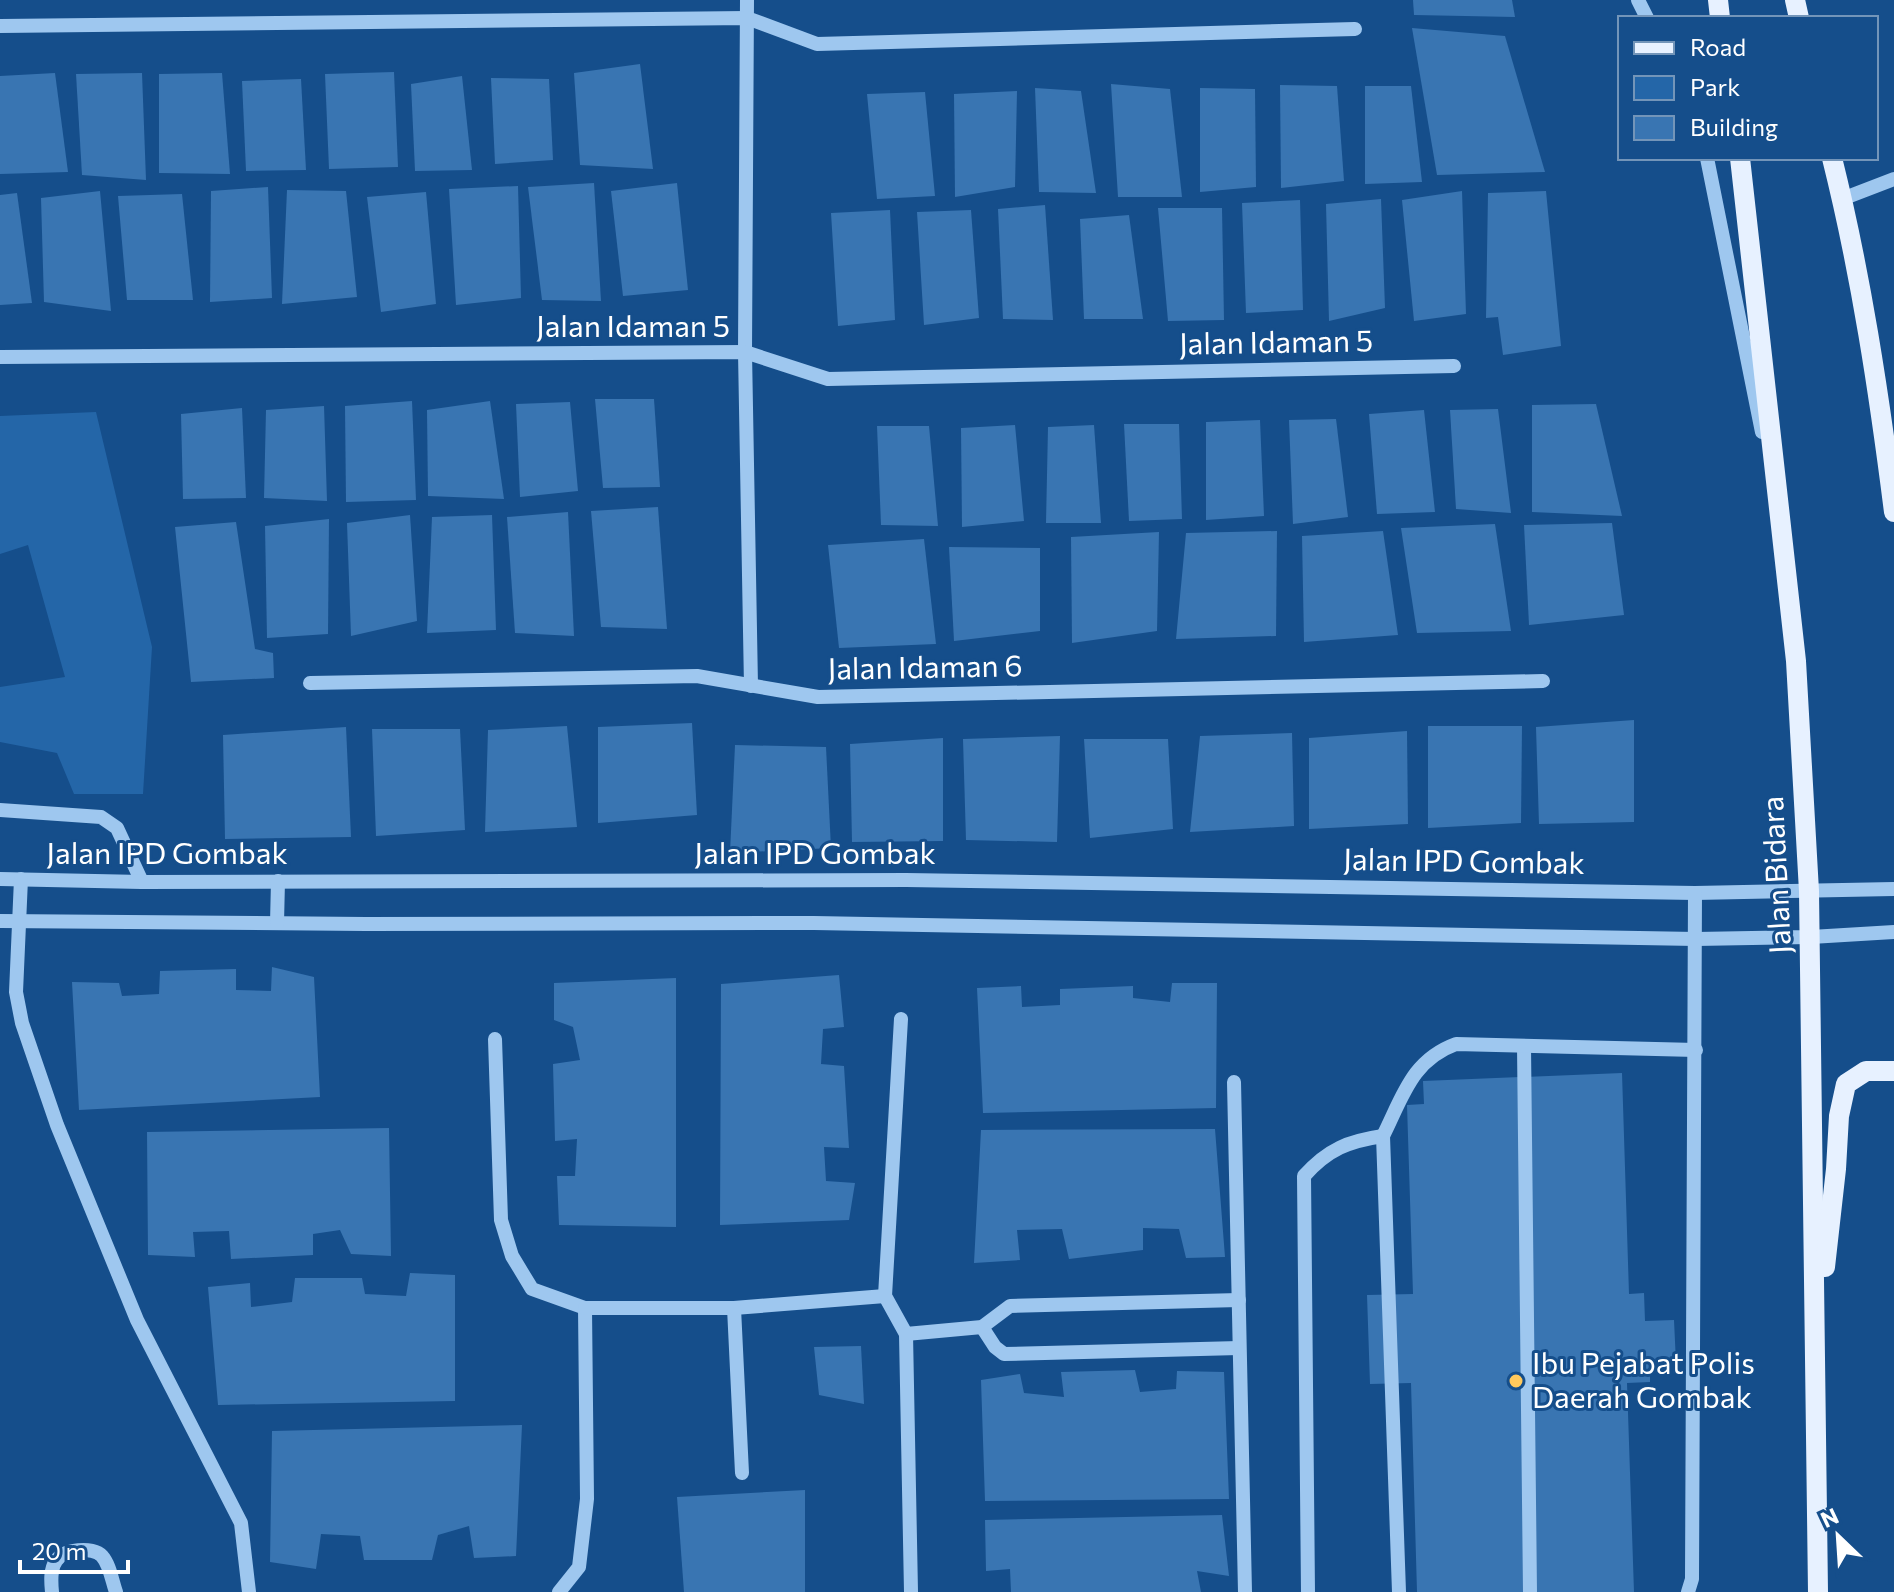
<svg xmlns="http://www.w3.org/2000/svg" width="1894" height="1592" font-family="Commissioner,sans-serif">
	<style>
		.green { fill: #2466a8 }
		.building { fill: #3975b2 }
		.lines { fill: none; stroke-linecap: round; stroke-linejoin: round }
		.minor { stroke: #9ec7ef; stroke-width: 14 }
		.major { stroke: #e7f1ff; stroke-width: 20 }
		.poi-dot { fill: #ffc95d; stroke: #154e8b; stroke-width: 3 }
		.labels { text-anchor: middle; stroke-width: 6; stroke-linejoin: round; paint-order: stroke }
		.street-label { font-size: 30px; fill: #fff; stroke: #154e8b }
		.poi-label { font-size: 30px; fill: #fff; stroke: #154e8b; text-anchor: start }
	</style>
	<rect width="100%" height="100%" fill="#154e8b"/>
	<polygon class="green" points="96,412 152,647 143,794 74,794 57,753 0,742 0,687 65,677 28,545 0,554 0,416"/>
	<g class="building">
		<polygon points="1413,0 1512,0 1515,17 1414,15"/>
		<polygon points="1412,28 1505,36 1545,172 1437,175"/>
		<polygon points="640,64 653,169 580,165 574,73"/>
		<polygon points="394,72 398,167 329,169 325,74"/>
		<polygon points="55,73 68,172 0,174 0,76"/>
		<polygon points="142,73 146,180 82,175 76,74"/>
		<polygon points="222,73 230,174 159,173 159,74"/>
		<polygon points="462,76 472,170 415,171 411,84"/>
		<polygon points="491,78 549,79 553,160 495,164"/>
		<polygon points="301,79 306,170 246,171 242,81"/>
		<polygon points="1111,84 1170,89 1182,197 1118,197"/>
		<polygon points="1280,85 1337,86 1344,181 1281,188"/>
		<polygon points="1365,86 1411,86 1422,182 1365,184"/>
		<polygon points="1035,88 1081,91 1096,193 1039,192"/>
		<polygon points="1200,88 1255,89 1256,187 1200,192"/>
		<polygon points="1017,91 1015,187 955,197 954,94"/>
		<polygon points="925,92 935,196 877,199 867,94"/>
		<polygon points="594,183 601,301 542,300 528,187"/>
		<polygon points="677,183 688,290 623,296 611,191"/>
		<polygon points="518,186 521,298 456,305 449,189"/>
		<polygon points="268,187 272,298 210,302 211,191"/>
		<polygon points="287,190 346,191 357,297 282,304"/>
		<polygon points="100,191 111,311 44,302 41,198"/>
		<polygon points="1462,191 1466,314 1414,321 1402,200"/>
		<polygon points="1546,191 1561,346 1503,355 1498,317 1486,318 1488,193"/>
		<polygon points="426,192 436,304 381,312 367,197"/>
		<polygon points="17,193 32,303 0,305 0,195"/>
		<polygon points="182,194 193,300 127,300 118,196"/>
		<polygon points="1381,199 1385,308 1329,321 1326,204"/>
		<polygon points="1300,200 1303,310 1246,313 1242,203"/>
		<polygon points="1045,205 1053,320 1003,319 998,209"/>
		<polygon points="1158,208 1222,208 1224,320 1168,321"/>
		<polygon points="890,210 895,320 838,326 831,213"/>
		<polygon points="971,210 979,318 924,325 917,212"/>
		<polygon points="1129,215 1143,319 1084,319 1080,219"/>
		<polygon points="595,399 654,399 660,487 603,488"/>
		<polygon points="412,401 416,500 346,502 345,406"/>
		<polygon points="490,401 504,499 428,496 427,410"/>
		<polygon points="570,402 578,491 520,497 516,404"/>
		<polygon points="1596,404 1622,516 1532,512 1532,405"/>
		<polygon points="324,406 327,501 264,498 266,410"/>
		<polygon points="242,408 246,498 183,499 181,414"/>
		<polygon points="1498,409 1511,513 1456,509 1450,410"/>
		<polygon points="1424,410 1435,512 1377,514 1369,414"/>
		<polygon points="1336,419 1348,517 1293,524 1289,420"/>
		<polygon points="1260,420 1264,516 1206,520 1206,422"/>
		<polygon points="1124,424 1179,424 1182,519 1129,521"/>
		<polygon points="1015,425 1024,521 962,527 961,428"/>
		<polygon points="1094,425 1101,523 1046,523 1048,427"/>
		<polygon points="877,426 929,426 938,526 881,525"/>
		<polygon points="658,507 667,629 601,627 591,511"/>
		<polygon points="568,512 574,636 515,633 507,517"/>
		<polygon points="410,515 417,621 351,636 347,523"/>
		<polygon points="492,515 496,630 427,633 432,517"/>
		<polygon points="329,519 328,634 267,638 265,526"/>
		<polygon points="236,522 255,649 273,653 274,678 191,682 175,527"/>
		<polygon points="1612,523 1624,615 1529,625 1524,525"/>
		<polygon points="1495,524 1511,631 1417,633 1401,528"/>
		<polygon points="1277,531 1276,636 1176,639 1186,533"/>
		<polygon points="1383,531 1398,635 1304,642 1302,536"/>
		<polygon points="1159,532 1157,631 1072,643 1071,537"/>
		<polygon points="924,539 936,644 839,648 828,545"/>
		<polygon points="949,547 1040,548 1040,631 954,641"/>
		<polygon points="1634,720 1634,822 1539,824 1536,727"/>
		<polygon points="692,723 697,815 598,823 598,727"/>
		<polygon points="567,726 577,827 485,832 488,730"/>
		<polygon points="1428,726 1522,726 1521,823 1428,828"/>
		<polygon points="346,727 351,837 225,839 223,735"/>
		<polygon points="372,729 460,729 465,830 376,836"/>
		<polygon points="1407,731 1408,824 1309,829 1309,738"/>
		<polygon points="1292,733 1294,826 1190,832 1200,736"/>
		<polygon points="1060,736 1057,842 966,840 963,739"/>
		<polygon points="943,738 943,841 852,842 850,744"/>
		<polygon points="1084,739 1168,739 1173,829 1090,838"/>
		<polygon points="735,745 826,747 831,848 730,853"/>
		<polygon points="272,967 314,977 320,1097 79,1110 72,982 119,983 122,996 159,994 160,971 236,969 236,990 271,991"/>
		<polygon points="839,975 844,1027 823,1029 821,1064 844,1066 849,1148 824,1147 826,1181 855,1183 849,1220 720,1225 721,984"/>
		<polygon points="676,978 676,1227 559,1225 557,1176 575,1176 577,1139 555,1141 553,1064 580,1060 573,1027 554,1020 554,983"/>
		<polygon points="1172,983 1217,983 1216,1108 983,1113 977,988 1021,986 1022,1007 1060,1005 1060,989 1133,986 1133,998 1170,1002"/>
		<polygon points="1622,1073 1629,1294 1644,1293 1645,1321 1674,1320 1676,1363 1650,1363 1650,1382 1627,1383 1634,1592 1417,1592 1411,1383 1370,1384 1367,1295 1413,1294 1407,1105 1424,1104 1423,1081"/>
		<polygon points="389,1128 391,1256 351,1254 340,1230 313,1234 313,1255 231,1259 229,1231 193,1232 195,1257 148,1255 147,1132"/>
		<polygon points="1215,1129 1225,1257 1186,1258 1179,1229 1143,1228 1143,1250 1069,1259 1062,1229 1017,1230 1020,1260 974,1263 981,1130"/>
		<polygon points="410,1273 455,1275 455,1401 218,1405 208,1287 250,1283 251,1307 292,1302 295,1278 362,1278 365,1294 406,1296"/>
		<polygon points="861,1346 864,1404 819,1395 814,1347"/>
		<polygon points="1135,1370 1140,1392 1176,1389 1177,1371 1224,1372 1229,1499 985,1501 981,1380 1020,1374 1024,1393 1064,1397 1061,1372"/>
		<polygon points="522,1425 516,1556 474,1558 469,1526 438,1535 432,1560 364,1560 360,1536 321,1534 316,1569 270,1562 272,1431"/>
		<polygon points="805,1490 805,1592 684,1592 677,1497"/>
		<polygon points="1222,1515 1229,1576 1197,1571 1201,1592 1011,1592 1010,1569 986,1571 985,1520"/>
	</g>
	<g class="lines">
		<g class="minor">
			<polyline points="747,0 745,352 751,686"/>
			<polyline points="1638,0 1647,18"/>
			<polyline points="0,26 747,18 817,44 1355,29"/>
			<polyline points="1707,158 1762,432"/>
			<polyline points="1842,199 1894,179"/>
			<polyline points="0,357 745,352 828,379 1454,366"/>
			<polyline points="310,683 697,676 818,697 1543,681"/>
			<polyline points="0,810 101,817 117,828 142,882"/>
			<polyline points="0,879 142,882 906,880 1695,893 1894,889"/>
			<polyline points="21,879 16,992 22,1023 57,1125 137,1320 241,1523 249,1592"/>
			<polyline points="0,921 366,924 814,923 1696,939 1811,937 1894,932"/>
			<polyline points="277,923 278,881"/>
			<polyline points="901,1019 885,1296 906,1334 911,1592"/>
			<polyline points="495,1039 501,1220 512,1256 532,1289 585,1308 587,1499 579,1567 559,1592"/>
			<polyline points="1524,1046 1530,1592"/>
			<polyline points="1234,1082 1245,1592"/>
			<polyline points="585,1308 734,1308 885,1296"/>
			<polyline points="734,1308 742,1473"/>
			<polyline points="982,1327 995,1347 1004,1354 1239,1348"/>
			<polyline points="906,1334 982,1327 1010,1306 1239,1300"/>
			<path d="M52,1592C51,1582 50,1569 56,1561C63,1549 93,1546 102,1556C110,1565 112,1581 116,1592"/>
			<path d="M1308,1592L1304,1176C1328,1149 1349,1141 1383,1136"/>
			<path d="M1399,1592L1383,1136C1403,1096 1412,1060 1456,1044L1696,1050"/>
			<polyline points="1688,1592 1692,1579 1695,893"/>
		</g>
		<g class="major">
			<polyline points="1718,0 1720,18"/>
			<polyline points="1795,0 1799,18"/>
			<polyline points="1740,158 1796,661 1809,891 1818,1592"/>
			<path d="M1832,158C1861,274 1879,393 1894,512"/>
			<polyline points="1825,1267 1836,1169 1839,1116 1846,1084 1866,1071 1894,1071"/>
		</g>
	</g>
	<circle class="poi-dot" cx="1516" cy="1381" r="8"/>
	<g class="labels">
		<g class="street-label">
			<text x="633" y="337">Jalan Idaman 5</text>
			<text transform="translate(1276 343) rotate(-1)" y="10">Jalan Idaman 5</text>
			<text transform="translate(925 668) rotate(-1)" y="10">Jalan Idaman 6</text>
			<text x="167" y="864">Jalan IPD Gombak</text>
			<text x="815" y="864">Jalan IPD Gombak</text>
			<text transform="translate(1464 862) rotate(1)" y="10">Jalan IPD Gombak</text>
			<text transform="translate(1777 875) rotate(-93)" y="10">Jalan Bidara</text>
		</g>
		<g class="poi-label">
			<text x="1532" y="1374">Ibu Pejabat Polis<tspan x="1532" dy="34">Daerah Gombak</tspan></text>
		</g>
	</g>
	<rect x="1618" y="16" width="260" height="144" fill="#154e8b" stroke="#7395b9" stroke-width="2"/>
	<rect x="1634" y="42" width="40" height="12" fill="#e7f1ff" stroke="#7395b9" stroke-width="2"/>
	<text x="1690" y="56" font-size="24" fill="#ffffff">Road</text>
	<rect x="1634" y="76" width="40" height="24" fill="#2466a8" stroke="#7395b9" stroke-width="2"/>
	<text x="1690" y="96" font-size="24" fill="#ffffff">Park</text>
	<rect x="1634" y="116" width="40" height="24" fill="#3975b2" stroke="#7395b9" stroke-width="2"/>
	<text x="1690" y="136" font-size="24" fill="#ffffff">Building</text>
	<g transform="translate(1838 1536) rotate(335)" stroke="#154e8b" stroke-width="6" paint-order="stroke">
	<path d="M0-6L14 30L0 20L-14 30Z" fill="#ffffff"/>
	<text y="-12" font-size="22" font-weight="bold" text-anchor="middle" fill="#ffffff">N</text>
	</g>
	<path d="M20 1560v12h108v-12" fill="none" stroke="#ffffff" stroke-width="4"/>
	<text x="32" y="1560" font-size="24" fill="#ffffff" stroke="#154e8b" stroke-width="6" paint-order="stroke">20 m</text>
</svg>
